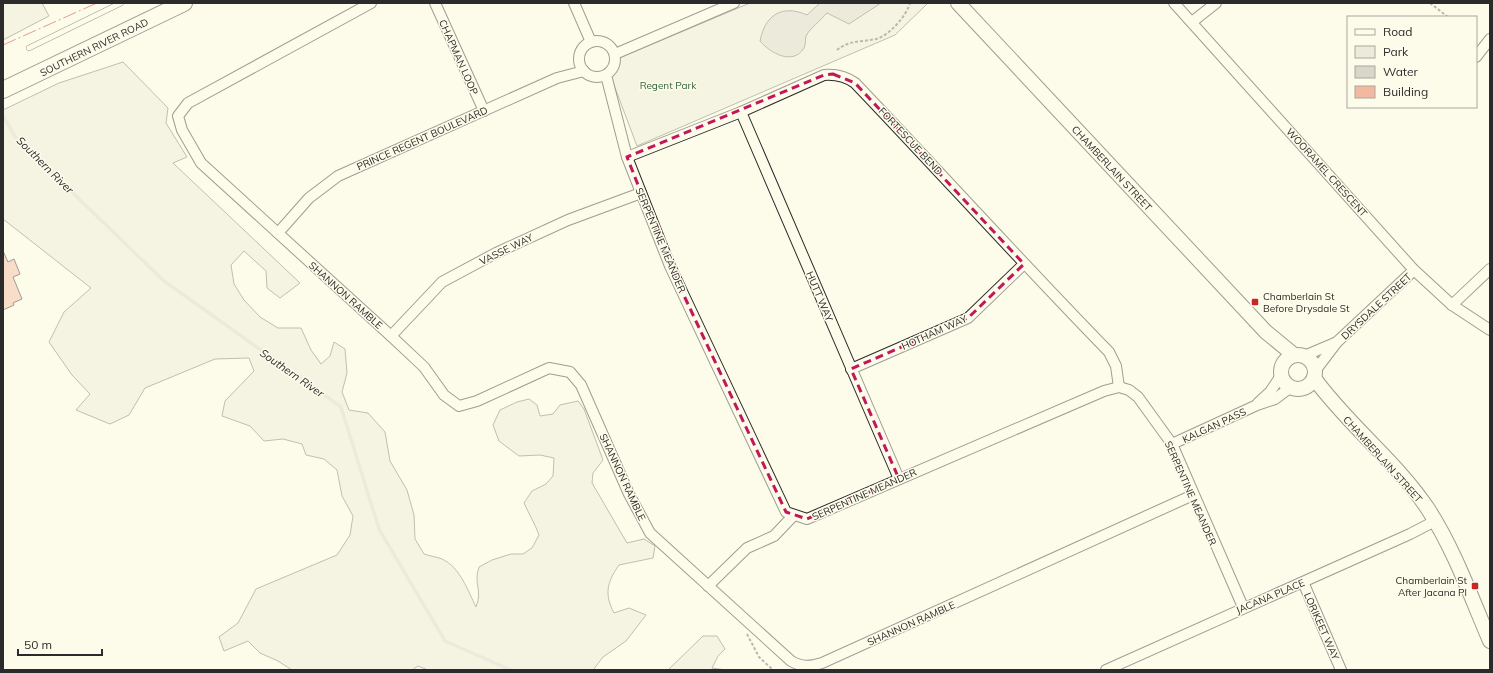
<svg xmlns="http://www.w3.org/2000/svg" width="1493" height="673" font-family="Mulish,sans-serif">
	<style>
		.green { fill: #ecebdb; stroke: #74746e }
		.water { fill: #d8d7c9; stroke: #74746e }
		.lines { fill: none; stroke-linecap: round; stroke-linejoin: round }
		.stream { stroke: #d8d7c9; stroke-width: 3.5 }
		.building { fill: #f2b8a0; stroke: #2b2b2b }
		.service-casing { stroke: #2b2b2b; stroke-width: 6 }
		.minor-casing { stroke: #2b2b2b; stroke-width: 12 }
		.secondary-casing { stroke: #2b2b2b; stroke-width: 16 }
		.primary-casing { stroke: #2b2b2b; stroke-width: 18 }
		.path { stroke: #6a6964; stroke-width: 2; stroke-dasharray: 3 2; stroke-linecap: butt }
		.service { stroke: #fdfbea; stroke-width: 5 }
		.minor { stroke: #fdfbea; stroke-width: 10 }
		.secondary { stroke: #fdfbea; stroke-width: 14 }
		.primary { stroke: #fdfbea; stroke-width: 16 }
		.power { stroke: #c62828; stroke-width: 1; stroke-dasharray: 14 3 2 3; stroke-linecap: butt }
		.marked { fill: none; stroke: #c2185b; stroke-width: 3; stroke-dasharray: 8 5; stroke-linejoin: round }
		.poi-dot { fill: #c62828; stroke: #fdfbea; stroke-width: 1.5 }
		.labels { text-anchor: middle; stroke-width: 3; stroke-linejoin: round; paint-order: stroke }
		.street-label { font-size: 10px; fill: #2b2b2b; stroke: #fdfbea }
		.park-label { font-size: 10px; fill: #34623c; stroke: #fdfbea }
		.poi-label { font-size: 10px; fill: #2b2b2b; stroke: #fdfbea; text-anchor: start }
		.water-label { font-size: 11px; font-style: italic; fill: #2b2b2b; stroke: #fdfbea }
	</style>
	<rect width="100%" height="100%" fill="#fdfbea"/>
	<g class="green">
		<polygon points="3,3 42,3 49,16 3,40"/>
		<polygon points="750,3 928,3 895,35 637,146 611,77 613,66 619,58"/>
		<path d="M123,62L168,108L166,123L187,157L173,163L300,283L280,298L267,288L266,271L244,251L231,265L234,284L244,300L260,317L278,328H301L311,350L321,364L330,356L334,342L345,349L347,373L342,392L349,410L368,413L385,432L390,461L407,490L414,515L415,539L424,554C430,556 437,557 442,559C460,567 468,591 476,607C483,589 473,585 479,567L492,560L511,554H523L532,548L539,535C535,524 529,514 524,503L532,491L546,484L553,476L554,458L540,455L519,456L499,441L493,425L500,410L517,402L529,399L537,405L540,416L553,414L560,405L578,401L584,409L603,460L593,473L592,483L627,543L644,539L655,546L653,558L619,565C607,582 604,594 614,613L629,608L646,615L626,641L603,657L593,670H428L418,666L412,670H292L278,661L260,653L248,641L224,651L219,637L238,623L256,589L337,555L350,535L353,516L342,496L337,470L324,459L306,455L302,444L283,439L264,441L250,426L222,416L225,401L254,371L249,358L215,359L145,388L129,415L110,424L76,410L90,394L72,375L49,342L64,312L91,288L3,219V110L59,83Z"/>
		<polygon points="703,636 717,636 725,649 718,656 712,668 726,670 668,670"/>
	</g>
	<path class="water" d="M820,3H881L849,24L827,13C821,20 810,28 806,36C805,40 806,44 804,48C793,66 770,53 760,41C765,15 782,4 807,15Z"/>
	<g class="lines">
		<polyline class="stream" points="3,116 16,138 164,281 341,407 379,529 445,641 511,670"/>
	</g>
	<polygon class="building" points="3,251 8,262 14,259 20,274 13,277 22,299 13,303 14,305 3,310"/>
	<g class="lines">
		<defs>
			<polyline id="service" points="29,48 121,3"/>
			<g id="minor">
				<path d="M371,3L188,103L178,116L182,130L201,163L391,336L424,367L444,395L459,406L477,401L549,368L570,372L581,385L629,494L650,533L791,661C802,667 809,667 822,663L1193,495"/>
				<polyline points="435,3 484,111"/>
				<polyline points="574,3 591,42"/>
				<polyline points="1174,3 1414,270 1452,305 1490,330"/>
				<polyline points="1192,22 1216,3"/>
				<circle cx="597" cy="59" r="18"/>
				<polyline points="615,54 734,3"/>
				<polyline points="1476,57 1490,39"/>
				<polyline points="606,75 627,157 670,266 786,512 807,519 1104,391 1119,387 1129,390 1138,397 1172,444 1243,607"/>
				<polyline points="741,112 899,479"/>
				<path d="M627,157L741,112L824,75C836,74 845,76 855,83C940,172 1023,264 1109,352L1116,366L1119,387"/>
				<polyline points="278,233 309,198 338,176 557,78 584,71"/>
				<polyline points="1452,305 1490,269"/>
				<polyline points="391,336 442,282 496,253 568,220 641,193"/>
				<polyline points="1304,356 1337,342"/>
				<polyline points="851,369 968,318 1024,264"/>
				<polyline points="1315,371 1337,342 1414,270"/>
				<polyline points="1258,403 1270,392 1282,374"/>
				<polyline points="1172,444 1257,405 1275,399 1291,387"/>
				<polyline points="1303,582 1341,670"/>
				<polyline points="708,586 747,548 774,536 794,515"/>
				<polyline points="1106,670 1410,534 1435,521"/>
			</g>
			<g id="secondary">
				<polyline points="958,3 1266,332 1294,355"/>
				<circle cx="1298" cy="372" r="17"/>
				<path d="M1314,378C1348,425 1396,461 1428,509C1454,549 1471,597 1490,641"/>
			</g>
			<polyline id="primary" points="3,90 184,3"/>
		</defs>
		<use href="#service" class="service-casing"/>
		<use href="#minor" class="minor-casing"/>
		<use href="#secondary" class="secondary-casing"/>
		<use href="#primary" class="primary-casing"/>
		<g class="path">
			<polyline points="1430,3 1448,17"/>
			<path d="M837,50C849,40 862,42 876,39C889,36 907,15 910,3"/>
			<polyline points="747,634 759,657 773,670"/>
		</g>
		<use href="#service" class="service"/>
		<use href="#minor" class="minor"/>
		<use href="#secondary" class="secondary"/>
		<use href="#primary" class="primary"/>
		<polyline class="power" points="3,45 97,3"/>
	</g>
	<path d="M0 0H1493V673H0ZM833,74L855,83L1024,264L968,318L851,369L899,479L807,519L786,512L670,266L627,157L824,75Z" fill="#fdfbea" fill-opacity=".55" fill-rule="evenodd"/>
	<path class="marked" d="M833,74L855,83L1024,264L968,318L851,369L899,479L807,519L786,512L670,266L627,157L824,75Z"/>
	<g class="poi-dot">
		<rect x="1251" y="298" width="8" height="8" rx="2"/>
		<rect x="1471" y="582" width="8" height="8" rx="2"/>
	</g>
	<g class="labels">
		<g class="street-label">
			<text transform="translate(94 47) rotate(-26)" y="4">SOUTHERN RIVER ROAD</text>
			<text transform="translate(459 57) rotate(66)" y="4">CHAPMAN LOOP</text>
			<text transform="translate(422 138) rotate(-24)" y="4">PRINCE REGENT BOULEVARD</text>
			<text transform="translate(911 141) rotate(47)" y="4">FORTESCUE BEND</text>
			<text transform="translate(1112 168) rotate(47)" y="4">CHAMBERLAIN STREET</text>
			<text transform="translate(1327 172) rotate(48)" y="4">WOORAMEL CRESCENT</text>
			<text transform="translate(661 240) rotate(67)" y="4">SERPENTINE MEANDER</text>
			<text transform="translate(506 249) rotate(-26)" y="4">VASSE WAY</text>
			<text transform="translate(346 295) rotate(42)" y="4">SHANNON RAMBLE</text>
			<text transform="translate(820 296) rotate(67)" y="4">HUTT WAY</text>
			<text transform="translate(1376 306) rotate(-43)" y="4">DRYSDALE STREET</text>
			<text transform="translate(934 332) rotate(-24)" y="4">HOTHAM WAY</text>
			<text transform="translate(1214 425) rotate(-25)" y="4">KALGAN PASS</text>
			<text transform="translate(1383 459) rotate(48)" y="4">CHAMBERLAIN STREET</text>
			<text transform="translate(623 477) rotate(65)" y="4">SHANNON RAMBLE</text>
			<text transform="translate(1191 493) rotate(66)" y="4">SERPENTINE MEANDER</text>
			<text transform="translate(864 494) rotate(-24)" y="4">SERPENTINE MEANDER</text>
			<text transform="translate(1270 596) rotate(-23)" y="4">JACANA PLACE</text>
			<text transform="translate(911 623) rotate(-24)" y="4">SHANNON RAMBLE</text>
			<text transform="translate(1322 626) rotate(66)" y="4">LORIKEET WAY</text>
		</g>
		<g class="park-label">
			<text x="668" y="89">Regent Park</text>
		</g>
		<g class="poi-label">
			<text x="1263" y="300">Chamberlain St<tspan x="1263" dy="12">Before Drysdale St</tspan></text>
			<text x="1467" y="584" text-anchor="end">Chamberlain St<tspan x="1467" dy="12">After Jacana Pl</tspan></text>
		</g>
		<g class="water-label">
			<text transform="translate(45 165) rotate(45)" y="4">Southern River</text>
			<text transform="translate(292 373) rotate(35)" y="4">Southern River</text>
		</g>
	</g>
	<rect width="1493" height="673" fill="none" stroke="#2b2b2b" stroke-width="8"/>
	<rect x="1347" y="16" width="130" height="92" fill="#fdfbea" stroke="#a9a89e"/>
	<rect x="1355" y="29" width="20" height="6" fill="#fdfbea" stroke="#a9a89e"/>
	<text x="1383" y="36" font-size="12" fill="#2b2b2b">Road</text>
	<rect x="1355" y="46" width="20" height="12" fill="#ecebdb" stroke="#a9a89e"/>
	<text x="1383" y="56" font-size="12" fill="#2b2b2b">Park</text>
	<rect x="1355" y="66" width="20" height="12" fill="#d8d7c9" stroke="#a9a89e"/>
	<text x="1383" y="76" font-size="12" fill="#2b2b2b">Water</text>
	<rect x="1355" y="86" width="20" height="12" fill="#f2b8a0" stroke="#a9a89e"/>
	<text x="1383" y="96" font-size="12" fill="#2b2b2b">Building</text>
	<path d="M18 649v6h84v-6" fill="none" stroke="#2b2b2b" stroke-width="2"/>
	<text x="24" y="649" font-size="12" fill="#2b2b2b" stroke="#fdfbea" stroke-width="3" paint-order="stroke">50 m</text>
</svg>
